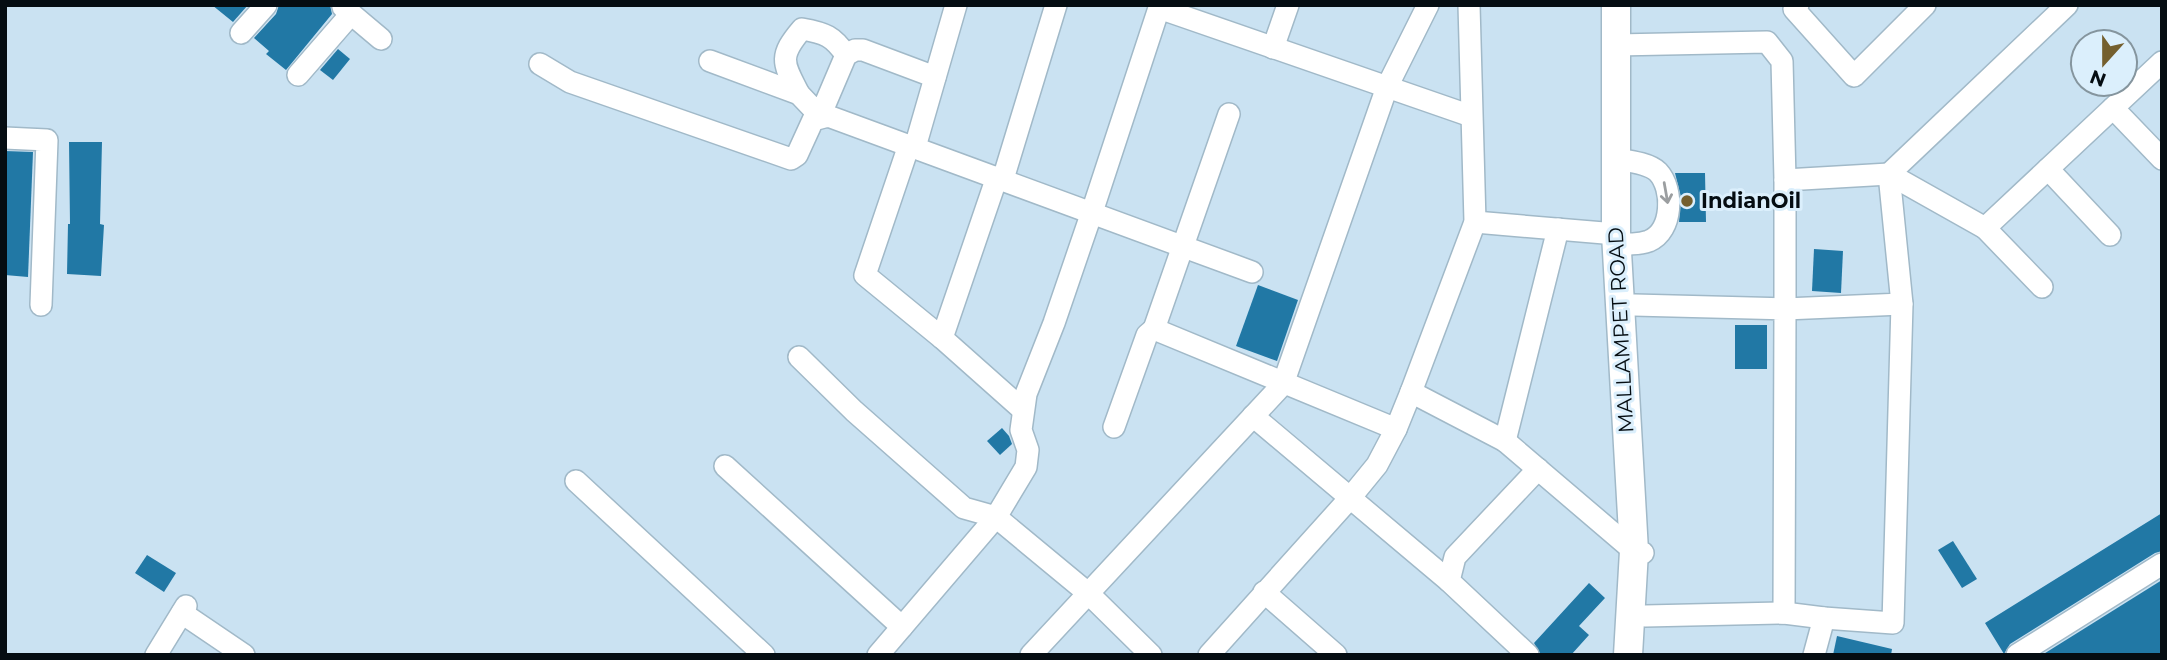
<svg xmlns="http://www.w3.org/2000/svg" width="2167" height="660" font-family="Montserrat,sans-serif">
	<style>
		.building { fill: #2178a5 }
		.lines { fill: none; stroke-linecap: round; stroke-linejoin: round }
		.minor-casing { stroke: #a1b9c8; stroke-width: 24 }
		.major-casing { stroke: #a1b9c8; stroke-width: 31 }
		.minor { stroke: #fff; stroke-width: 21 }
		.major { stroke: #fff; stroke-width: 28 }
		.oneway { stroke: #9b9ea0 }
		.poi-dot { fill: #745f2e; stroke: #dbeffc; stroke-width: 2.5 }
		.labels { text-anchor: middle; stroke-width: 6; stroke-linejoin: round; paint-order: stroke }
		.poi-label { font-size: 21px; font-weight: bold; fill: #050d12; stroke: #dbeffc; text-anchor: start }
		.street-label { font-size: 21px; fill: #050d12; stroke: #dbeffc }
	</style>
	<rect width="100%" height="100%" fill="#cae2f2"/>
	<g class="building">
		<polygon points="212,5 248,5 233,22"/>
		<polygon points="279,5 330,5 332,14 286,70 266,54 269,51 254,38 276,14"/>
		<polygon points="338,49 350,59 333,80 320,70"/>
		<polygon points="69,142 102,142 100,224 104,225 101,276 67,274 68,224 70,224"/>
		<polygon points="5,151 33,152 28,277 5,275"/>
		<polygon points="1675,173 1705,173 1706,222 1679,222 1681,197"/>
		<polygon points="1814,249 1843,251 1841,293 1812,291"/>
		<polygon points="1258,285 1298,300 1277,361 1236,346"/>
		<rect x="1735" y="325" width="32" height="44"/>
		<polygon points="1002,428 1009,436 1012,444 1000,455 987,441"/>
		<polygon points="2162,513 2162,551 2155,553 2010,644 2004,654 1985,623"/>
		<polygon points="1953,541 1977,579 1962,588 1938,550"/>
		<polygon points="147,555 176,573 164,592 135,573"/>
		<polygon points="2162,580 2162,655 2042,655"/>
		<polygon points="1589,583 1605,598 1579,626 1589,635 1571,655 1541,655 1534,643"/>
		<polygon points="1837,636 1892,649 1891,655 1833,655"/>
	</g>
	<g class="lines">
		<defs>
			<g id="minor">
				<polyline points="1798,5 1794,9 1854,76 1925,5"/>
				<polyline points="343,7 381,39"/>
				<polyline points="241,33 266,5"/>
				<polyline points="1616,45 1767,42 1782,61 1785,180 1785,309 1902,304 1889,174 2067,5"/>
				<polyline points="1273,48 1288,5"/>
				<polyline points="710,61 799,94 820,116 846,55 855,50 863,50 935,77"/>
				<polyline points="540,64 570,82 791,159 797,155 813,120 828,116 1252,272"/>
				<polyline points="298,75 351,14"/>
				<path d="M799,94C783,63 778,57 802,29C825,33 833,36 846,55"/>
				<polyline points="2113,108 2162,159"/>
				<polyline points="5,138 47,140 41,305"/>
				<polyline points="909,145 865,275 942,338 1023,410"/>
				<polyline points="915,147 956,5"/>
				<path d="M1616,159C1628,161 1649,163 1658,172C1674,189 1673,231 1649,241C1638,245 1627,244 1616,243"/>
				<polyline points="2048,169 2110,235"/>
				<polyline points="1003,179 1056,5"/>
				<polyline points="1785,180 1889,174 1985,228"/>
				<polyline points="1475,222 1616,234"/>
				<polyline points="2042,287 1985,228 2162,62"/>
				<polyline points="1634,305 1785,309 1784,613"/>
				<polyline points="1154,329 1229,114"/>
				<polyline points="942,338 997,177"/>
				<polyline points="799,357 854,411 964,508 996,517 1089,594 1151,655"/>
				<polyline points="1411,392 1475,222 1469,5"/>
				<polyline points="1253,416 1449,581"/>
				<polyline points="1114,427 1147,335 1154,329 1396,429 1411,392 1505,441 1634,551 1643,553"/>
				<polyline points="1505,441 1558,229"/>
				<polyline points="725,466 902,627"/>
				<polyline points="576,481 764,655"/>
				<polyline points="1264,592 1336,655"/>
				<polyline points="182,613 244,655"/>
				<polyline points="1645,616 1784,613 1824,618 1893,623 1902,304"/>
				<polyline points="156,655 186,606"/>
				<polyline points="878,655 996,517 1026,467 1028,450 1021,430 1026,394 1054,323 1092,212 1159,8 1471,116"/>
				<polyline points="1031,655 1283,384 1387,87 1428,5"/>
				<polyline points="1209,655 1350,498 1377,465 1396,429"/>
				<polyline points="1528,655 1449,581 1455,557 1538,469"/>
				<polyline points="1814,655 1824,618"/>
				<polyline points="2017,655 2162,564"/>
			</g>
			<polyline id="major" points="1616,5 1616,234 1634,551 1628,655"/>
		</defs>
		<use href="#minor" class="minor-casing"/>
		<use href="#major" class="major-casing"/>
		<use href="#minor" class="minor"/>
		<use href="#major" class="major"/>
	</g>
	<defs><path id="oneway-shaft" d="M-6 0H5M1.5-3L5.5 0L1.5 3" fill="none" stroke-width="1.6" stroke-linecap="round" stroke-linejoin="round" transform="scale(1.75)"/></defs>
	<use class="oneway" href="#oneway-shaft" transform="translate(1666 193) rotate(80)"/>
	<circle class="poi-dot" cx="1687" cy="201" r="7"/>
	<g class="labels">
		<g class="poi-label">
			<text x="1701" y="208">IndianOil</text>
		</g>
		<g class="street-label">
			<text transform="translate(1621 330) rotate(-93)" y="7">MALLAMPET ROAD</text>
		</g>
	</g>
	<rect width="2167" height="660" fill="none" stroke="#050d12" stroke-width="14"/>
	<g transform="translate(2104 63) rotate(201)"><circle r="33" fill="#dbeffc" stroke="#85959e" stroke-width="2"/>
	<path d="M0-5L12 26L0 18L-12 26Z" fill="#745f2e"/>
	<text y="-10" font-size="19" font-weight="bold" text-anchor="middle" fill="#050d12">N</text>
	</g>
</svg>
